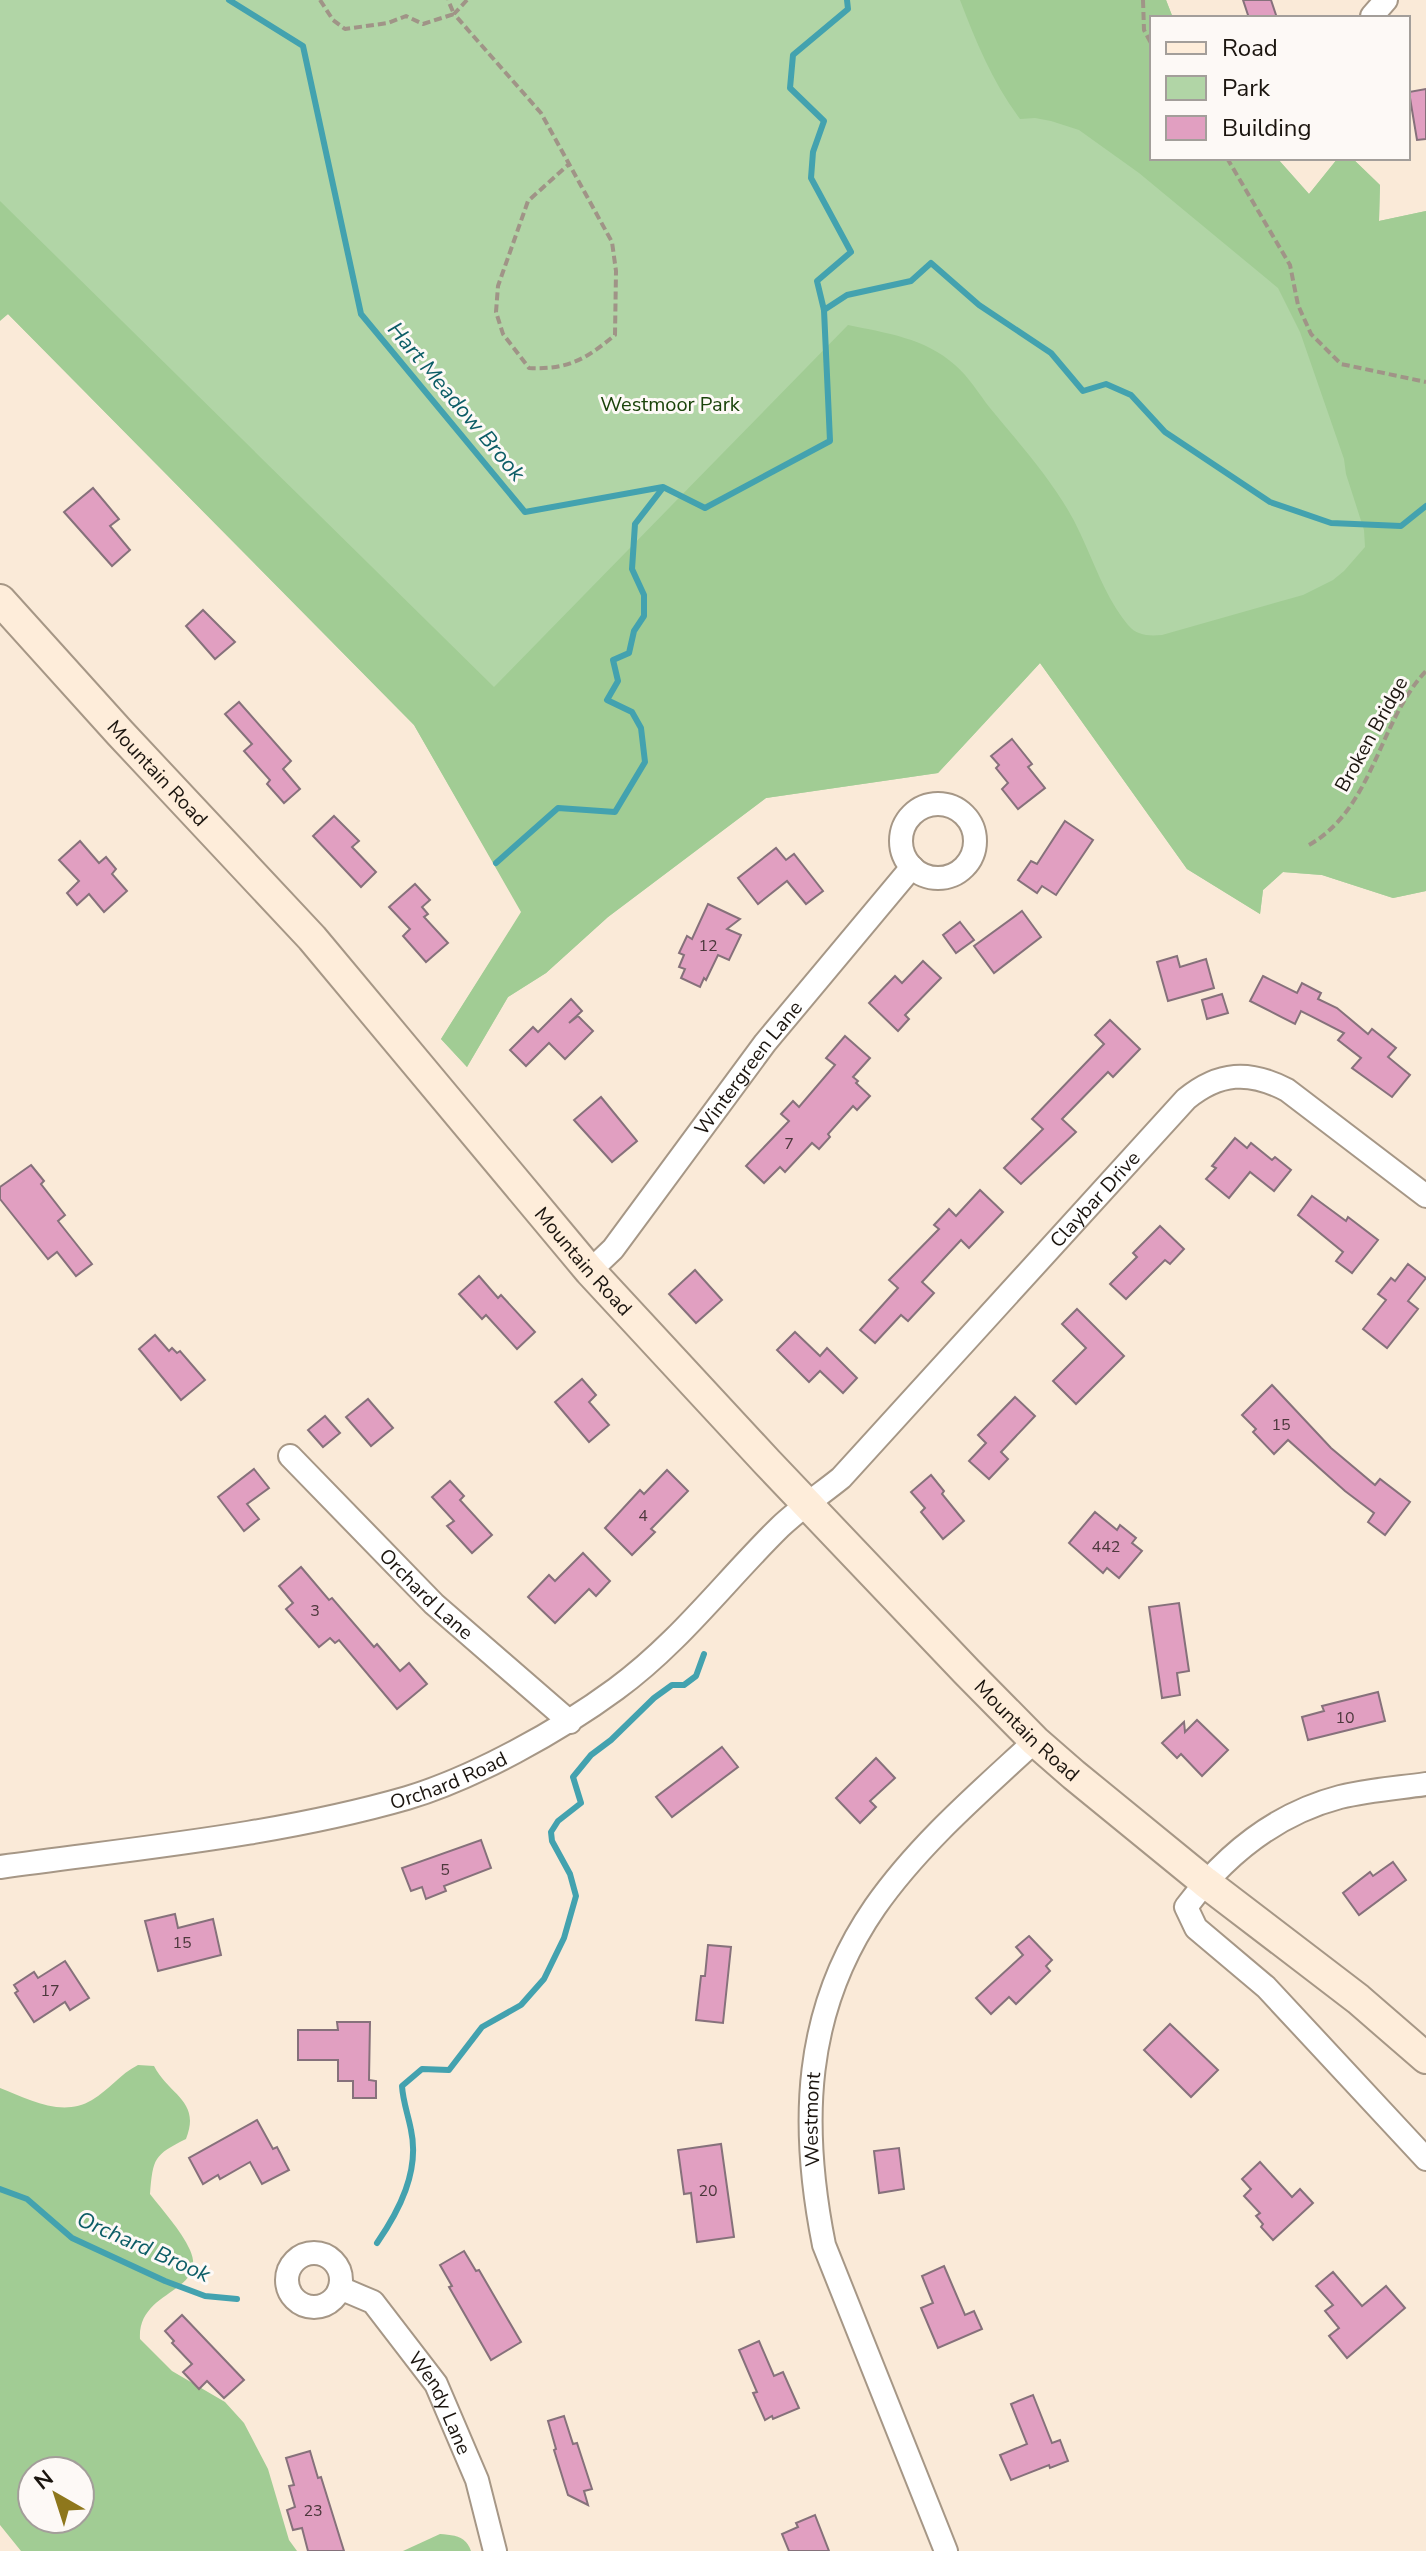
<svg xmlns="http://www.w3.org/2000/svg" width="1426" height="2551" font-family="'Nunito Sans',sans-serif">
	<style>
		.green { fill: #b1d5a6 }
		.forest { fill: #a1cc94; fill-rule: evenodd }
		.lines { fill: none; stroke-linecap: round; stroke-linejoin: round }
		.stream { stroke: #43a2af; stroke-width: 6 }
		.building { fill: #e19fc1; stroke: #86717b; stroke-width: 2 }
		.street-casing { stroke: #a69786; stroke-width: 26 }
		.secondary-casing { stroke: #a69786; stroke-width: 34 }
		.path { stroke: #a09487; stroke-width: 4; stroke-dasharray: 8 4; stroke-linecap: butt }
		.street { stroke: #fff; stroke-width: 22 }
		.secondary { stroke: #feedda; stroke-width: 30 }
		.labels { text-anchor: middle; stroke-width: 6; stroke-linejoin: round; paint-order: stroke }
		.number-label { font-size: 16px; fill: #4c383c }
		.park-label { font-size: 20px; fill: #1a430a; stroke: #fdf9f6 }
		.street-label { font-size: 20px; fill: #1b150f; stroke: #fdf9f6 }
		.water-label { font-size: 22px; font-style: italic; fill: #0c5d66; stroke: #fdf9f6 }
	</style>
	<rect width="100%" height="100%" fill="#faead8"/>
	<polygon class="green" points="0,0 1166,0 1173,18 1152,18 1152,158 1277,158 1309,194 1338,158 1352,158 1380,185 1379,221 1426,211 1426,891 1393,898 1322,875 1283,872 1263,890 1260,914 1187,869 1040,663 938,773 766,798 608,917 546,973 508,997 467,1067 441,1039 522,912 414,725 8,314 0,320"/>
	<g class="forest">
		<path d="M960,0H1166L1173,18H1152V158H1277L1309,194L1338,158H1352L1380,185L1379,221L1426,211V891L1393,898L1322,875L1283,872L1263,890L1260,914L1187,869L1040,663L938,773L766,798L608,917L546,973L508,997L467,1067L441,1039L521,912L414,725L8,314L0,321V201L494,687L848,325C886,333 925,338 955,365C969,377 979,394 990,408C1022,447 1059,487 1080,533C1095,565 1106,598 1128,625C1137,636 1149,636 1162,635L1303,595L1333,580L1344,571L1365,547L1364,530L1346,474L1344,459L1300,332L1278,288L1139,173L1079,130L1051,121L1035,118L1020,119C993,83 976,42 960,0Z"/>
		<path d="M138,2065L154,2066C170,2096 201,2101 186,2139C154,2155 153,2158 150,2194C163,2211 181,2230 190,2250C209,2293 137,2289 140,2339L172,2371L225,2402L244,2423L268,2469L289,2540L297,2551H21L0,2525V2088C28,2099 62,2118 92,2100C109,2090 120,2074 138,2065ZM32,2471H80V2519H32Z"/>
		<path d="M440,2534C454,2535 466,2536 471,2551H403Z"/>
	</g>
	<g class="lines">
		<g class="stream">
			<polyline points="229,0 303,46 361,314 525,512 663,487 705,508 830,441 824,310 817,281 851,252 811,178 813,152 824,121 790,88 793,55 848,9 847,0"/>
			<polyline points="824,310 847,295 911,281 931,263 979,305 1051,353 1083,391 1106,384 1131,395 1165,432 1270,502 1331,523 1401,526 1426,506"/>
			<polyline points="496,863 558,808 615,812 645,762 641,728 632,712 607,700 618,681 613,660 629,653 634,631 644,616 644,595 632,569 635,524 662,489"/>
			<polyline points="0,2189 27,2199 72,2238 165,2281 205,2296 237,2299"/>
			<path d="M377,2243C399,2211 420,2171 411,2130C408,2114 403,2102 402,2086L422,2069L449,2070L482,2027L521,2005L544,1979L564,1938L576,1896L570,1874L552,1841L551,1832L558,1821L581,1803L573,1777L591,1755L611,1740L654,1698L672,1685H684L696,1676L704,1654"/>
		</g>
	</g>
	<g class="building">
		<polygon points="1243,0 1271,0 1277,18 1249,18"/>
		<polygon points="1426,89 1426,139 1417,140 1409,92"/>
		<polygon points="93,488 119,519 110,526 130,550 112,566 64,512"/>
		<polygon points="203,610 235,642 215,659 186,626"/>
		<polygon points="239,702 291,761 283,769 300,789 284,803 267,784 270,780 244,751 252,744 225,714"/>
		<polygon points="1012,739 1032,764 1028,767 1045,788 1018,809 1002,789 1008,783 996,768 999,765 991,756"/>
		<polygon points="334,816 359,841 352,847 376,872 361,887 313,836"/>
		<polygon points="1065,821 1093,840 1056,895 1042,886 1037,893 1018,880 1031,861 1037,864"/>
		<polygon points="80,841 99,863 106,857 116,869 112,874 127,891 104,912 89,894 77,905 67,893 79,881 59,860"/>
		<polygon points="776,848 786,860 794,854 823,891 806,904 787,881 758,904 738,878"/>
		<polygon points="415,884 430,900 422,907 428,914 424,917 448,943 426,962 403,936 410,929 389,907"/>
		<polygon points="708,904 740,919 727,929 741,935 729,960 718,955 706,980 704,978 700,987 681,978 685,969 679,967 684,955 679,953 687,936 692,939"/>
		<polygon points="1022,911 1041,937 994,973 974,946"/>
		<polygon points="960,922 974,940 956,953 943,935"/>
		<polygon points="1177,956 1180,967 1206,959 1214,988 1168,1001 1157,962"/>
		<polygon points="923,961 941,978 905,1015 909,1019 898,1031 869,1003 895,976 902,983"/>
		<polygon points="1263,976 1297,993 1302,983 1321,993 1318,999 1337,1008 1368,1034 1372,1029 1396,1048 1388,1057 1410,1075 1392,1097 1352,1068 1361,1058 1338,1040 1344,1033 1301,1011 1295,1024 1250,1001"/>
		<polygon points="1222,994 1228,1013 1207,1019 1202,1000"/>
		<polygon points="571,999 582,1011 569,1023 578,1016 593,1031 565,1059 549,1043 526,1066 510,1050 533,1027 538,1032"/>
		<polygon points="1110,1020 1140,1049 1113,1077 1108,1072 1062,1119 1076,1132 1021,1184 1004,1168 1043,1129 1032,1119 1104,1044 1095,1035"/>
		<polygon points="845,1036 870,1058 853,1077 858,1081 856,1083 870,1096 857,1110 853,1106 828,1134 830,1137 819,1149 812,1143 785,1172 780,1167 764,1183 746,1166 789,1121 781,1114 793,1101 799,1107 835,1065 826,1058"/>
		<polygon points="601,1097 637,1141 612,1162 574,1120"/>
		<polygon points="1235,1138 1247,1148 1251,1143 1272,1160 1275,1157 1291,1170 1274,1191 1250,1172 1229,1198 1206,1179 1216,1168 1212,1166"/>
		<polygon points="31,1165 44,1181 41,1184 65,1215 58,1221 92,1264 76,1276 57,1252 48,1259 0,1199 0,1187"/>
		<polygon points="980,1190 1003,1212 969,1248 961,1240 922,1282 934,1293 908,1321 901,1315 875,1343 860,1330 898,1288 889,1280 939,1229 934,1225 949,1209 956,1216"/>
		<polygon points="1312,1196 1346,1221 1348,1217 1378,1240 1352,1273 1336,1261 1343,1252 1298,1215"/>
		<polygon points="1160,1226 1184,1249 1170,1264 1165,1260 1126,1299 1110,1284 1137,1257 1133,1253"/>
		<polygon points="1408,1264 1426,1278 1408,1301 1418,1309 1387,1348 1363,1329 1386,1300 1378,1294 1391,1278 1395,1281"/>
		<polygon points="695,1270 722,1300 696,1323 669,1294"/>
		<polygon points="479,1276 498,1298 501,1295 535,1332 517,1349 486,1315 482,1319 459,1294"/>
		<polygon points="1077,1309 1124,1356 1076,1404 1053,1381 1086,1348 1062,1324"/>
		<polygon points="795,1332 820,1356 827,1348 857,1378 843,1393 820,1371 809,1382 777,1350"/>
		<polygon points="155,1335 169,1351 172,1348 177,1353 180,1351 205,1380 181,1400 139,1349"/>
		<polygon points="582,1379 596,1395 589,1402 609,1425 589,1442 555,1402"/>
		<polygon points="1272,1385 1331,1448 1375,1485 1380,1479 1410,1502 1385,1535 1368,1522 1374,1513 1345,1491 1288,1440 1274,1454 1253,1432 1256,1429 1242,1415"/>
		<polygon points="1015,1397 1035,1416 1001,1452 1008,1459 989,1479 969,1461 986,1443 978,1435"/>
		<polygon points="368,1399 393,1428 371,1446 346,1417"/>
		<polygon points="325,1416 340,1433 323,1447 308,1430"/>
		<polygon points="254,1469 269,1488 247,1504 259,1519 244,1531 218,1497"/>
		<polygon points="667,1470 688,1491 651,1529 655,1532 632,1555 605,1528 640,1490 644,1494"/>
		<polygon points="931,1475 944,1491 942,1494 964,1521 943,1539 921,1512 925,1508 911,1492"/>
		<polygon points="450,1481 464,1496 460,1500 492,1535 472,1553 447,1526 454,1521 432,1497"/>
		<polygon points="1095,1512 1117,1530 1120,1525 1136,1538 1132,1543 1142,1551 1119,1578 1107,1568 1103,1573 1069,1543"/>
		<polygon points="583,1553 610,1581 596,1596 589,1589 555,1623 528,1597 549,1575 555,1581"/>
		<polygon points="301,1567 329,1600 332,1598 374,1647 377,1644 400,1671 409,1663 427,1684 397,1709 339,1640 335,1643 330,1638 319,1647 286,1609 293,1603 279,1586"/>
		<polygon points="1179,1603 1189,1671 1177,1673 1180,1695 1162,1698 1149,1607"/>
		<polygon points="1378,1692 1385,1721 1308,1740 1302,1717 1324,1711 1322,1706"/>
		<polygon points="1197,1720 1228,1750 1202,1776 1181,1754 1177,1758 1162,1743 1184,1722 1185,1732"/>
		<polygon points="722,1747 738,1767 672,1817 656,1797"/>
		<polygon points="876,1758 895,1778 870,1801 876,1807 860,1823 836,1798"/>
		<polygon points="481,1840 491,1868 444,1886 446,1891 426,1899 422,1887 411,1891 402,1868"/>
		<polygon points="1393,1862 1406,1880 1359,1915 1343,1893 1370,1872 1373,1876"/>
		<polygon points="175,1914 178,1928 213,1919 221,1955 158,1971 145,1921"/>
		<polygon points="1029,1936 1052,1960 1046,1966 1050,1971 1016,2004 1009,1997 991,2014 976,1998 1023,1955 1016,1947"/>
		<polygon points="708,1945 731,1947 723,2023 696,2020 701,1976 705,1976"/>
		<polygon points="65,1961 89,1998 70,2010 65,2002 34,2022 15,1993 18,1991 14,1985 34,1972 38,1978"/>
		<polygon points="337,2022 370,2022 369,2080 376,2081 376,2098 353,2098 353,2081 338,2081 338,2060 298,2060 298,2030 338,2030"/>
		<polygon points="1170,2024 1218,2070 1191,2097 1144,2050"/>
		<polygon points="257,2120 273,2149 277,2147 289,2170 262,2184 250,2162 220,2179 218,2175 203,2184 189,2158"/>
		<polygon points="721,2144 734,2237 697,2242 691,2193 684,2194 678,2150"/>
		<polygon points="899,2148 904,2189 879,2193 874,2151"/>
		<polygon points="1260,2162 1292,2197 1300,2189 1313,2203 1273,2240 1261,2227 1263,2224 1256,2216 1260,2213 1244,2196 1251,2189 1242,2179"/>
		<polygon points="464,2251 476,2271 479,2270 521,2342 491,2360 449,2287 452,2286 440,2265"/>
		<polygon points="944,2266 965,2315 974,2311 982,2329 938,2348 921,2308 933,2303 922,2276"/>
		<polygon points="1333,2272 1362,2306 1386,2286 1405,2308 1347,2358 1329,2336 1339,2328 1325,2311 1333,2305 1316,2286"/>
		<polygon points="182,2315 244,2380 224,2398 207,2381 199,2389 183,2372 192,2364 172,2343 174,2341 165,2331"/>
		<polygon points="759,2341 774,2376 783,2372 799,2408 773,2419 772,2416 765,2420 753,2393 757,2392 739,2350"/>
		<polygon points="1033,2395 1052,2443 1060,2440 1068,2461 1050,2468 1049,2465 1011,2480 1000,2455 1027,2444 1011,2404"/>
		<polygon points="564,2416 573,2444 577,2443 592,2489 584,2491 588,2505 568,2495 554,2450 556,2449 548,2421"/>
		<polygon points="310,2451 318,2478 321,2477 344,2551 308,2551 302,2528 293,2530 287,2510 295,2507 289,2486 294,2485 286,2458"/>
		<polygon points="815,2515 829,2551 789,2551 782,2534 798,2527 796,2523"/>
	</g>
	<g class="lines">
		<defs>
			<g id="street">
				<polyline points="1372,16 1386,0"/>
				<circle cx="938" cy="841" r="37"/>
				<path id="s1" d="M590,1271L613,1249L765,1043L912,867"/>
				<path id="s2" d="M290,1456L434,1604L570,1722"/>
				<path d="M1426,1784C1398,1788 1368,1790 1340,1797C1275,1814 1226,1854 1186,1907L1196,1928L1266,1987L1426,2159"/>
				<path id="s3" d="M0,1867C136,1848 275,1836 407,1798C474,1778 559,1731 616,1689C679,1643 725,1581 780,1527C799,1509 821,1494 841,1478L1186,1099C1219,1072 1249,1070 1287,1090L1426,1196"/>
				<circle cx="314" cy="2280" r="27"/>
				<path id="s4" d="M340,2288L373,2302L436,2384L477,2480L495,2551"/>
				<path id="s5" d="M946,2551L824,2245C800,2125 803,2011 875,1907C919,1844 980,1792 1035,1741"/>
			</g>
			<g id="secondary">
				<path id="s6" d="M0,600L120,733L312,938L590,1271L767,1462L967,1672L1035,1741L1074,1775L1205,1882L1358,1999L1426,2058"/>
			</g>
		</defs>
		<use href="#street" class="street-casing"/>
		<use href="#secondary" class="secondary-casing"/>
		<g class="path">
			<polyline points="320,0 333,20 345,29 388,23 406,16 423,24 454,14 448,0"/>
			<path d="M467,0L454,14L541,113L612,242L616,271L615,335C586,359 568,370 529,368L503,334L496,312L498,286L528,201L568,165"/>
			<polyline points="1143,0 1144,30 1152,45"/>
			<polyline points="1227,158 1290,265 1298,305 1311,334 1341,364 1426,382"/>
			<path d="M1309,845C1374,808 1378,722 1426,671"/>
		</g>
		<use href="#street" class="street"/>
		<use href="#secondary" class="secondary"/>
	</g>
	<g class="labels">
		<g class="number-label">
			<text x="708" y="951">12</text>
			<text x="789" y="1149">7</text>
			<text x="1281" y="1430">15</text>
			<text x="643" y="1521">4</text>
			<text x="1106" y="1552">442</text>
			<text x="315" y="1616">3</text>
			<text x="1345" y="1723">10</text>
			<text x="445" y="1875">5</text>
			<text x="182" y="1948">15</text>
			<text x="50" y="1996">17</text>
			<text x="708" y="2196">20</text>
			<text x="313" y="2516">23</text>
		</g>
		<g class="park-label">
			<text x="670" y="411">Westmoor Park</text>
		</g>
		<g class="street-label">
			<text transform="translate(1371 734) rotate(-61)" y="7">Broken Bridge</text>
			<text dy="7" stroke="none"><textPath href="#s6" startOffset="234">Mountain Road</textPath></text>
			<text dy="7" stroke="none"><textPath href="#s1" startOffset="258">Wintergreen Lane</textPath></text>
			<text dy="7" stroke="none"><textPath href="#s3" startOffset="1336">Claybar Drive</textPath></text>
			<text dy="7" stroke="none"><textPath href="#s6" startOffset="882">Mountain Road</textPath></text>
			<text dy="7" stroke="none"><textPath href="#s2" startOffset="194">Orchard Lane</textPath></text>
			<text dy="7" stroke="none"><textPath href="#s6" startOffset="1528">Mountain Road</textPath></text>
			<text dy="7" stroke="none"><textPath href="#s3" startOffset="458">Orchard Road</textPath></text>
			<text dy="7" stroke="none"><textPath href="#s5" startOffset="456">Westmont</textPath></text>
			<text dy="7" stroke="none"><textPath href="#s4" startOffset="158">Wendy Lane</textPath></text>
		</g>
		<g class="water-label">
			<text transform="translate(457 401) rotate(50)" y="8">Hart Meadow Brook</text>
			<text transform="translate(144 2246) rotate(24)" y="8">Orchard Brook</text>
		</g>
	</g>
	<rect x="1150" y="16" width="260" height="144" fill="#fdf9f6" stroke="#a39e9a" stroke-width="2"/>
	<rect x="1166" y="42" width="40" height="12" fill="#feedda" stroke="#a39e9a" stroke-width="2"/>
	<text x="1222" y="56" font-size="24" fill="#1b150f">Road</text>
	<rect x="1166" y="76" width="40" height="24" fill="#b1d5a6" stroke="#a39e9a" stroke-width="2"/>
	<text x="1222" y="96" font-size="24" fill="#1b150f">Park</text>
	<rect x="1166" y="116" width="40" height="24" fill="#e19fc1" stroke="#a39e9a" stroke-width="2"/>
	<text x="1222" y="136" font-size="24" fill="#1b150f">Building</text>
	<g transform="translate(56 2495) rotate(321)"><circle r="38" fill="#fdf9f6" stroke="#a39e9a" stroke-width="2"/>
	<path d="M0-6L14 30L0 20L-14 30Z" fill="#8e771c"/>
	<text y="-12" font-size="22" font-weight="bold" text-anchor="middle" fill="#1b150f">N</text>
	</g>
</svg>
